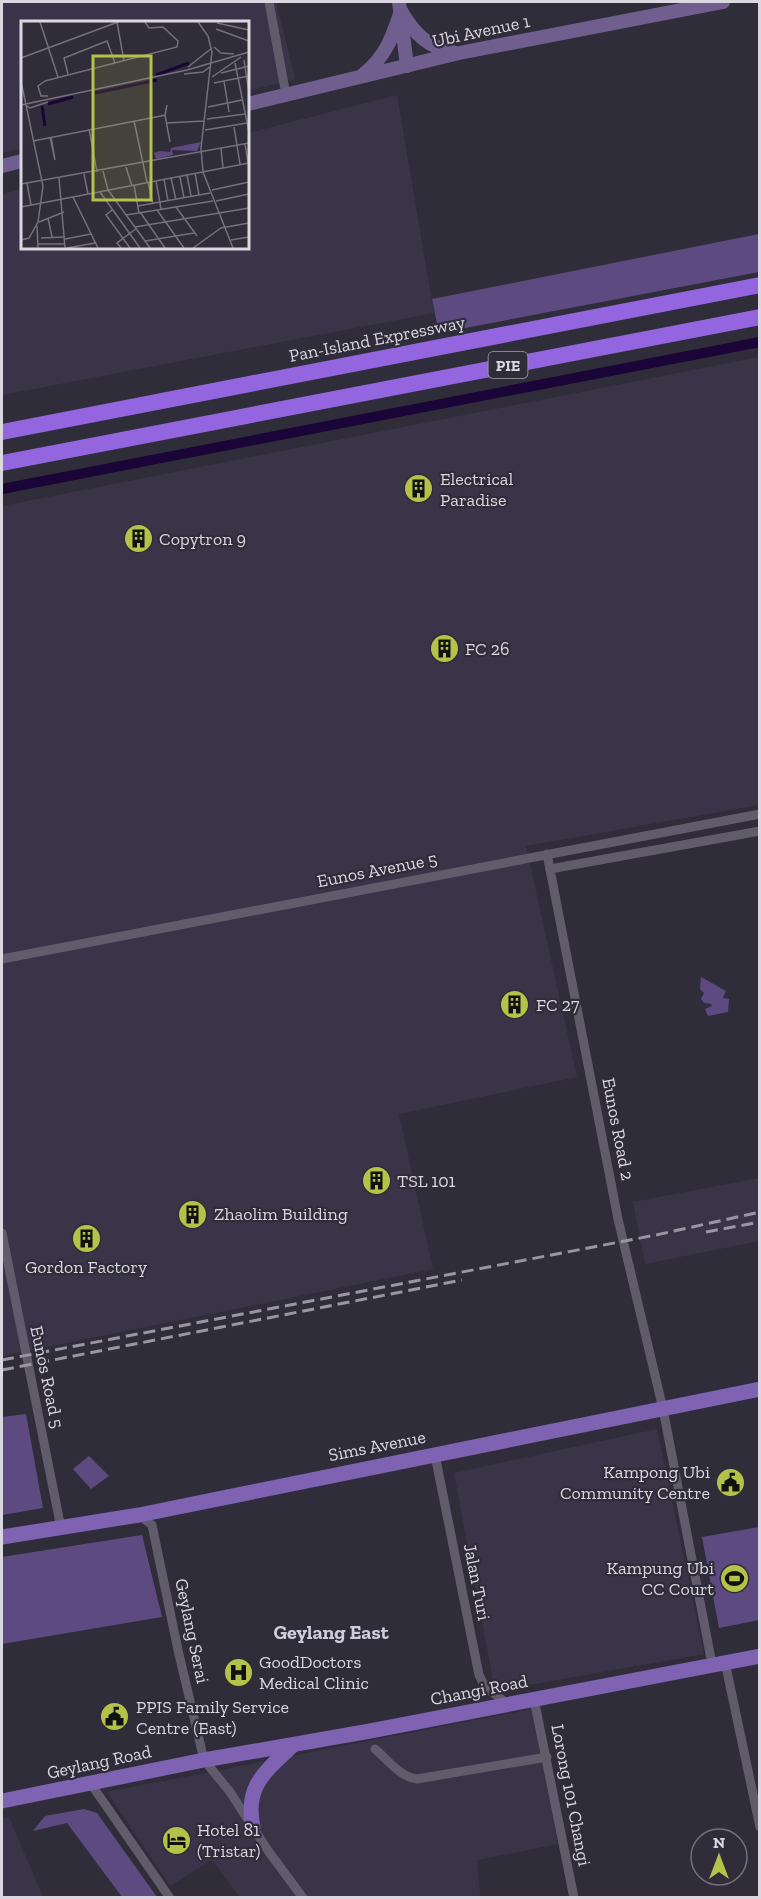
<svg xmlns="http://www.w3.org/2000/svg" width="761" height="1899" font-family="'Zilla Slab',serif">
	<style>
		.built { fill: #3a3448 }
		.green { fill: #5d4a81 }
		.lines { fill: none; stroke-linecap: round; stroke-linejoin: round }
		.canal { stroke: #1b0437; stroke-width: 10 }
		.street { stroke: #615c6c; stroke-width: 9 }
		.secondary { stroke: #705f8e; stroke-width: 14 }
		.primary { stroke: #7f62b1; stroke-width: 15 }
		.highway { stroke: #9366df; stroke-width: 16 }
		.rail { stroke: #9996a1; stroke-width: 3; stroke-dasharray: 12 6; stroke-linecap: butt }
		.labels { text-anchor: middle; stroke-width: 4.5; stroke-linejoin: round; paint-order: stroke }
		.shield { fill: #302d3a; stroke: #a7a4ae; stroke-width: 1.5 }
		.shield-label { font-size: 16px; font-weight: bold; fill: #dad7e0 }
		.street-label { font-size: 18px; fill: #dad7e0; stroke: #302d3a }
		.poi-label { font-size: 18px; fill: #dad7e0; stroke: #302d3a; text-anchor: start }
		.neighbourhood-label { font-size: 20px; font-weight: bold; fill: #d0cbdd; stroke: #302d3a }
		.inset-river { fill: none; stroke: #1b0437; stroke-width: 3 }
		.inset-road { fill: none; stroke: #74717c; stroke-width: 1.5 }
		.view { fill: #b4c24a; fill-opacity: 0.15; stroke: #b4c24a; stroke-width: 3 }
		.inset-edge { fill: none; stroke: #dad7e0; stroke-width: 3 }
	</style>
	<rect width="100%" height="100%" fill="#302d3a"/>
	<g class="built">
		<polygon points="2,2 276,2 295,79 248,91 248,22 22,22 22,148 2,153"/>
		<polygon points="397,95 434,313 2,395 2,194 22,189 22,248 248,248 248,133"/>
		<polygon points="759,357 759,805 526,846 577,1077 399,1114 433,1269 2,1356 2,506"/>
		<polygon points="759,1178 759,1241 645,1264 633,1202"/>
		<polygon points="657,1429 704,1654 495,1691 454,1473"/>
		<polygon points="532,1709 558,1844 477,1860 480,1897 240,1897 212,1860 170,1886 107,1792"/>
		<polygon points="9,1817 43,1897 2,1897 2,1819"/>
	</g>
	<g class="green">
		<polygon points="759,234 759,272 439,333 432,299"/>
		<polygon points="701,977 726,991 723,998 729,999 728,1012 708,1016 705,1009 712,1006 711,1004 704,1003 701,999 704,993 700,989"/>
		<polygon points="26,1414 43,1508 2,1515 2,1417"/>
		<polygon points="89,1456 109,1476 91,1489 73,1469"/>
		<polygon points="759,1527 759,1620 719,1628 702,1537"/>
		<polygon points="142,1535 162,1617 2,1644 2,1557"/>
		<polygon points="84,1809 97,1813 157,1897 122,1897 67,1823 33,1831 45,1816"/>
	</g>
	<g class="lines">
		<polyline class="canal" points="2,489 760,342"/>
		<g class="street">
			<polyline points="269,2 286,95"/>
			<polyline points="547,854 618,1219 663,1409 712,1664"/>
			<polyline points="550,869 760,831"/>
			<polyline points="2,959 760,814"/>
			<polyline points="2,1233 61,1528"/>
			<polyline points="435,1455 479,1675 485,1687 508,1704"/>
			<polyline points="139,1515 152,1525 178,1650 204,1760 230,1792 269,1852 303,1898"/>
			<polyline points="725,1662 760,1827"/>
			<polyline points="534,1699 574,1898"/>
			<path d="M375,1749C388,1760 400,1777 417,1779L547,1757"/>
			<polyline points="91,1784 170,1898"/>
		</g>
		<g class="secondary">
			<polyline points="399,2 407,66"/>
			<path d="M401,11C414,33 427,47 453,52"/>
			<path d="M363,75C386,56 392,38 401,11"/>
			<polyline points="248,104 459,53 723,2"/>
			<polyline points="2,166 22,161"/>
		</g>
		<g class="primary">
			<polyline points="2,1537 139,1515 760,1389"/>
			<polyline points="2,1801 204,1760 370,1731 760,1656"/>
			<path d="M253,1827C244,1786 266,1771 293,1745"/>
		</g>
		<g class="highway">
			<polyline points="2,432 760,285"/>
			<polyline points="2,463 760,317"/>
		</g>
		<g class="rail">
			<polyline points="706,1232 760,1222"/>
			<polyline points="2,1360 656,1235 760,1212"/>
			<polyline points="2,1370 462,1280"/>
		</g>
	</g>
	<defs>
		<symbol id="building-disc" viewBox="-11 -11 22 22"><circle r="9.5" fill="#b4c24a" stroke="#302d3a"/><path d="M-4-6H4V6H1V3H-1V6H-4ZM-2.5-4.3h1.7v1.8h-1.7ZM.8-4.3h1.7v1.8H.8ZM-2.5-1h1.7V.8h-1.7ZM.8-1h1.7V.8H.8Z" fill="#111"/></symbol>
		<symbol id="civic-disc" viewBox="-11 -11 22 22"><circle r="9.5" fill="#b4c24a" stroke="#302d3a"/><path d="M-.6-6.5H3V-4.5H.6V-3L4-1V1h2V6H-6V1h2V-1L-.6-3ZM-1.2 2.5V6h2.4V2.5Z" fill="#111"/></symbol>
		<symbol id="stadium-disc" viewBox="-11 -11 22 22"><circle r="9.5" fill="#b4c24a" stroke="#302d3a"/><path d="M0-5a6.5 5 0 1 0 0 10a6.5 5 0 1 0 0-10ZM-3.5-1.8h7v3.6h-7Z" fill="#111"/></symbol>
		<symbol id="hospital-disc" viewBox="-11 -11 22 22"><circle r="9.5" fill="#b4c24a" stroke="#302d3a"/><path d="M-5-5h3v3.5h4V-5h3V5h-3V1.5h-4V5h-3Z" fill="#111"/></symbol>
		<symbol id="hotel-disc" viewBox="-11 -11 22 22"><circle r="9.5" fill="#b4c24a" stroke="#302d3a"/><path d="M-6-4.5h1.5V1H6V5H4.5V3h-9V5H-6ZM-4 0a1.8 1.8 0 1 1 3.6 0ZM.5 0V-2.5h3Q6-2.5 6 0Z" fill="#111"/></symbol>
	</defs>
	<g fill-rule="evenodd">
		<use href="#building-disc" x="402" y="472" width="33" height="33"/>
		<use href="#building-disc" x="122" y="522" width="33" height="33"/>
		<use href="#building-disc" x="428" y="632" width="33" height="33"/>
		<use href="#building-disc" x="498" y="988" width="33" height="33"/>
		<use href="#building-disc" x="360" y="1164" width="33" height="33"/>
		<use href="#building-disc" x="176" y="1198" width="33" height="33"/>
		<use href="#building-disc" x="70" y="1222" width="33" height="33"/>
		<use href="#civic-disc" x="714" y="1466" width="33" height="33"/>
		<use href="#stadium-disc" x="718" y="1562" width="33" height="33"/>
		<use href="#hospital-disc" x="222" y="1656" width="33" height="33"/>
		<use href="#civic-disc" x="98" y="1700" width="33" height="33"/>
		<use href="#hotel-disc" x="160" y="1824" width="33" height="33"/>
	</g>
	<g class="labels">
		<rect class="shield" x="488.5" y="352" width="39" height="26" rx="4.5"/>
		<g class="shield-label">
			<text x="508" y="371">PIE</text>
		</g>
		<g class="street-label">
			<text transform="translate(481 31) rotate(-12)" y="6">Ubi Avenue 1</text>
			<text transform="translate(377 339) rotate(-11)" y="6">Pan-Island Expressway</text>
			<text transform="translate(377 870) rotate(-11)" y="6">Eunos Avenue 5</text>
			<text transform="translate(618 1129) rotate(79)" y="6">Eunos Road 2</text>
			<text transform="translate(47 1377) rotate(78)" y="6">Eunos Road 5</text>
			<text transform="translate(377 1446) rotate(-11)" y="6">Sims Avenue</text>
			<text transform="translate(477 1582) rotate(79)" y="6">Jalan Turi</text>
			<text transform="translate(192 1631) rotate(78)" y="6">Geylang Serai</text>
			<text transform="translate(479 1690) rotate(-11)" y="6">Changi Road</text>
			<text transform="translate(99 1762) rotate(-12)" y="6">Geylang Road</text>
			<text transform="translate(571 1795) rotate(79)" y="6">Lorong 101 Changi</text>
		</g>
		<g class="poi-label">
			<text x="440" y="485">Electrical<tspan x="440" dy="21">Paradise</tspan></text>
			<text x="159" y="545">Copytron 9</text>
			<text x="465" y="655">FC 26</text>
			<text x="536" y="1011">FC 27</text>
			<text x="397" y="1187">TSL 101</text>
			<text x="214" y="1220">Zhaolim Building</text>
			<text x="86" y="1273" text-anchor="middle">Gordon Factory</text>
			<text x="710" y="1478" text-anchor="end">Kampong Ubi<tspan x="710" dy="21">Community Centre</tspan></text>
			<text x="714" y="1574" text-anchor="end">Kampung Ubi<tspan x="714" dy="21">CC Court</tspan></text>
			<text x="259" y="1668">GoodDoctors<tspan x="259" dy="21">Medical Clinic</tspan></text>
			<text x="136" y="1713">PPIS Family Service<tspan x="136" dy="21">Centre (East)</tspan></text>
			<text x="197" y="1836">Hotel 81<tspan x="197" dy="21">(Tristar)</tspan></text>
		</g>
		<g class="neighbourhood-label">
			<text x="331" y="1639">Geylang East</text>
		</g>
	</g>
	<g transform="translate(21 21)">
		<rect width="228" height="228" fill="#302d3a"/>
		<path d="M180,121L176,130L151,129L152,134L135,138L133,132L139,130L149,131L150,127Z" fill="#5d4a81"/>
		<path class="inset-river" d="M135,54L168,42M74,72L136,59M27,83L52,76M21,85L24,105"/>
		<path class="inset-road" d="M19,1L37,56M96,1L103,40M177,1L187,15L191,31L180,127L182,151L212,227M196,2L228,9M195,8L228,20M193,26L200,32L213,33M0,37L97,1M223,39L228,72M214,42L228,111M167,46L191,27M200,52L228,45M47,53L43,37L86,20L94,42M163,53L182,51L190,45M191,56L220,36M0,60L22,165L17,201L8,217L0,219M24,60L156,26L157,20L142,6L128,7L124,1M24,60L17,65L20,75H27M203,60L208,91M193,62L228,55M3,83L9,87L27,81M0,84L166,49L228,31M146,84L144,94L149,121M187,86L221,79M186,98L224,93M113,100L126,161M145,102L183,100M213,106L219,143M68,108L76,151M184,109L226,102M29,116L34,139L30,116M12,120L145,94M224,123L227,142M200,127L202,147M105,146L111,165M82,150L87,169L129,227M174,152L178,174M63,153L67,173M166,154L170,175M159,156L163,177M38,157L44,227M150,157L155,179M143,158L147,180M135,160L140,188M127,161L132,183M6,162L10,184M0,163L228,122M113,164L118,192M191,169L228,161M79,171L119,227M52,176L77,227M195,180L228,173M117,185L189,172M0,186L228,142M155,186L176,215M91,189L85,194L109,227M136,189L163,227M119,191L144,227M105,194L192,180M27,197L31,216M18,201L43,191M16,205L17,227M114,206L228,187M20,217L44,216M44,218L70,213M210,219L228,216M124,220L173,212M17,223H44M46,227L74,222M100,227L96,222L116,207M172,227L200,207L228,202"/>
		<path class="view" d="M72,35H130V179H72Z"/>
		<rect width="228" height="228" class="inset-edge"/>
	</g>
	<rect width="761" height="1899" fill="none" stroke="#dad7e0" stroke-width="6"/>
	<g transform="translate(719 1857)"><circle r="28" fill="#302d3a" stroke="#74717c" stroke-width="1.5"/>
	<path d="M0-4.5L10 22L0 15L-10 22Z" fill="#b4c24a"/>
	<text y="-9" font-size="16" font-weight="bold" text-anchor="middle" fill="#dad7e0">N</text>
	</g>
</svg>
